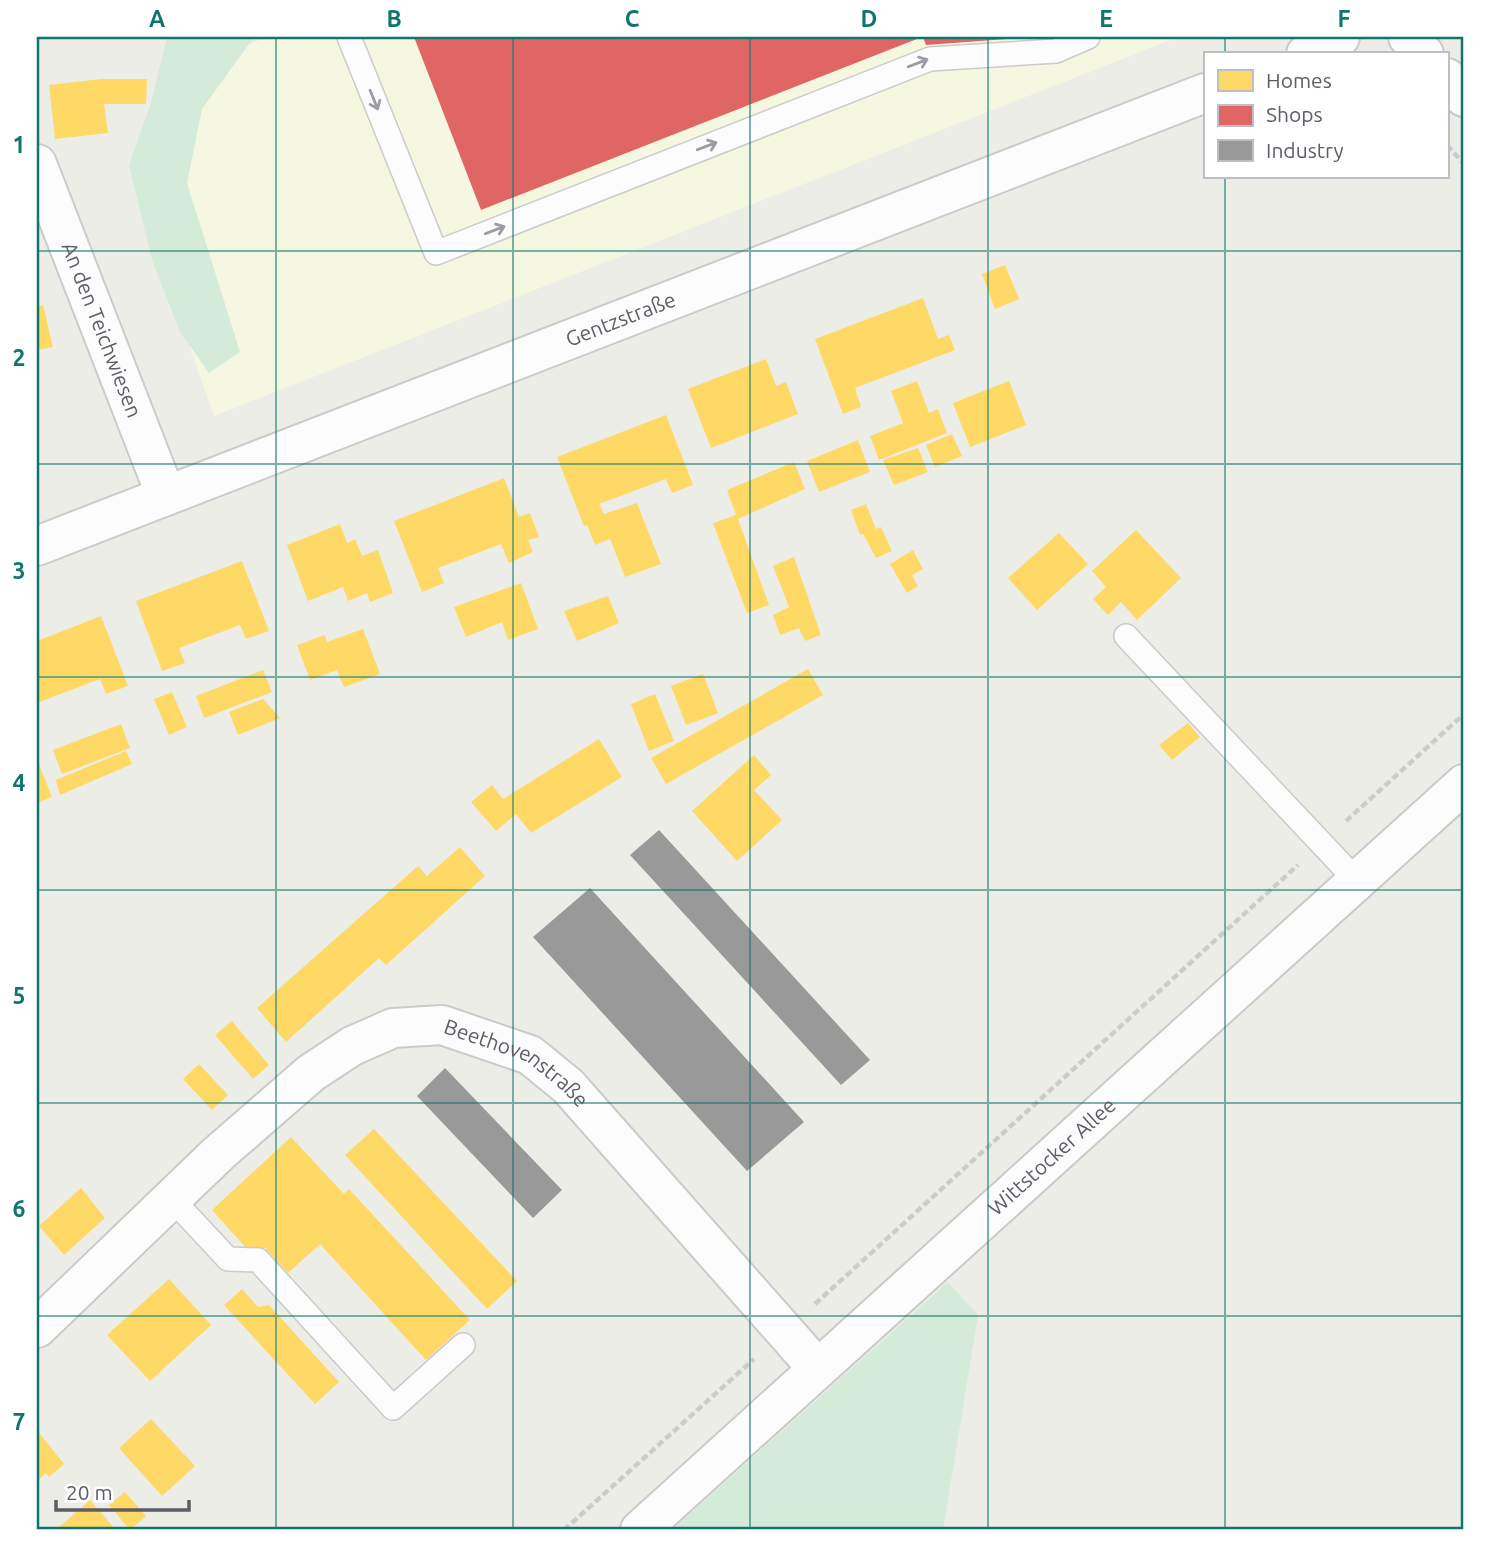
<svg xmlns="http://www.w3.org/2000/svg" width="1501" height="1567" font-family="Ubuntu,sans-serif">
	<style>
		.commercial { fill: #f6f7e1 }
		.green { fill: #d4ebd9 }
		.homes { fill: #ffd966 }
		.shops { fill: #e06666 }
		.industry { fill: #999 }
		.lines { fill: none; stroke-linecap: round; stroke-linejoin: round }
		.service-casing { stroke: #cacbca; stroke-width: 26 }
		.minor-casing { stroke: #cacbca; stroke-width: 42 }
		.secondary-casing { stroke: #c9caca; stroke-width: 42 }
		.path { stroke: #c9cecc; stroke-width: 4.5; stroke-dasharray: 7 3.5; stroke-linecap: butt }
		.service { stroke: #fcfcfc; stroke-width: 23 }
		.minor { stroke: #fcfcfc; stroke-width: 38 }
		.secondary { stroke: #fcfcfc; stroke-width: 38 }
		.oneway { stroke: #9c9da2 }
		.grid { fill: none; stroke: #0f766e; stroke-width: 2; stroke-opacity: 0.55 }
		.labels { text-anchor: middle; stroke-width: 7; stroke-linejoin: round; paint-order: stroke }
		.street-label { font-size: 21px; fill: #5c5e66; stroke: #fff }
		.neatline { fill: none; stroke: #0f766e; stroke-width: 2.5 }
		.grid-label { font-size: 23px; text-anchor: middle; font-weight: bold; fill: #0f766e }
	</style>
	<rect width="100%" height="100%" fill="#edede8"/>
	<polygon class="commercial" points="267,37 1178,37 214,416 137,198 196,66"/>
	<g class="green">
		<polygon points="167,37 254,37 202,109 187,183 240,352 209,373 180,332 152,260 129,165 151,103"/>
		<polygon points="948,1282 978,1315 943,1530 672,1530"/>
	</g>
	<g class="homes">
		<polygon points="101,79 147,79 146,104 104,104 108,133 55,139 49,85"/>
		<polygon points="1005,265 1019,299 995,309 982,274"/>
		<polygon points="923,298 938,339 949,335 955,350 855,388 861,407 843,414 815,339"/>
		<polygon points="43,305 53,347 37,350 37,307"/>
		<polygon points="766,359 776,386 786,382 798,414 711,448 688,389"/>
		<polygon points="917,381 929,413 938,409 947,433 879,460 870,436 903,423 891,391"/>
		<polygon points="1009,381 1026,425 970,447 953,403"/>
		<polygon points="666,415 693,485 672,493 666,479 599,504 604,514 637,503 661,564 625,577 610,539 595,545 587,525 584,526 557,457"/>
		<polygon points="952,434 962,456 935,467 926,445"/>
		<polygon points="858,440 870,472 819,492 807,461"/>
		<polygon points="918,448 928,472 894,485 883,460"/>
		<polygon points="794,462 805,489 738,519 769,605 747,613 713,523 736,515 727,490"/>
		<polygon points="504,478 519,517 530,513 539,537 528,540 533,552 509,563 501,544 438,568 444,583 422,592 394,521"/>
		<polygon points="866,504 876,529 881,527 892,551 876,558 863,534 860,535 851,510"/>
		<polygon points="340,524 347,543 355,539 362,556 378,550 393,593 370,602 367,593 348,601 343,587 308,601 287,545"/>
		<polygon points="1136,530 1181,578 1137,620 1121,602 1108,615 1093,599 1106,587 1092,571"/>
		<polygon points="1059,533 1088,564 1037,610 1008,578"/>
		<polygon points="913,550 923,569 912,575 918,586 907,593 890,564"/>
		<polygon points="794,557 821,635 805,641 799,628 780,635 773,615 789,607 773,566"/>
		<polygon points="242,561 269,631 246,639 240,625 179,648 185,663 162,671 136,601"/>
		<polygon points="521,583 538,629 508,640 502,622 466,637 454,607"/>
		<polygon points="608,596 619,623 577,641 564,611"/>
		<polygon points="101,616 128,686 106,694 100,679 37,703 37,641"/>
		<polygon points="363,629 380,674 344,687 337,670 310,680 297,645 325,635 327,642"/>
		<polygon points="808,669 823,695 666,784 651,758"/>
		<polygon points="263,670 272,692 204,718 196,696"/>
		<polygon points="703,674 718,713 686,725 671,686"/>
		<polygon points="172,692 187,727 169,735 154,699"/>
		<polygon points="655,694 674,741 649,751 631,704"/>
		<polygon points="263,699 280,718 238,735 229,712"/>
		<polygon points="1188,723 1200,737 1172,760 1159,745"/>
		<polygon points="121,724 130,748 62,774 53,750"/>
		<polygon points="599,739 622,777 531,833 516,814 496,831 471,802 492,785 503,799"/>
		<polygon points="126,751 132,764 60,795 56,780"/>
		<polygon points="754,755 771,775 754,790 782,820 737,861 692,811"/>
		<polygon points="37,759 52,797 37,803"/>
		<polygon points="460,847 485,876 386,965 379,958 286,1042 257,1008 418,866 427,876"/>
		<polygon points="232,1021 269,1065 253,1079 215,1035"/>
		<polygon points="199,1064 228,1095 212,1110 183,1079"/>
		<polygon points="374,1129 517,1281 487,1309 345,1155"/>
		<polygon points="291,1137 344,1194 349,1189 470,1320 426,1360 320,1244 288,1273 265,1248 247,1249 212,1210"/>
		<polygon points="81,1188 105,1218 64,1255 39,1226"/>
		<polygon points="169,1279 211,1325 150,1381 107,1335"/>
		<polygon points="242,1289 258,1307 269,1305 339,1382 315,1404 224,1305"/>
		<polygon points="151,1419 195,1466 162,1496 119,1448"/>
		<polygon points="37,1430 64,1464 49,1477 46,1473 37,1481"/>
		<polygon points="125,1492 146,1516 130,1530 109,1505"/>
		<polygon points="90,1500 116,1530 56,1530"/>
	</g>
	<g class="shops">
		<polygon points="414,37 922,37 481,210"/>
		<polygon points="923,37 1006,37 1007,39 926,45"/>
	</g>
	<g class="industry">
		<polygon points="659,830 870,1060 841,1085 630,855"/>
		<polygon points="590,888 804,1122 747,1171 533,937"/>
		<polygon points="445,1068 562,1190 533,1218 417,1096"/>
	</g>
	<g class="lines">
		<defs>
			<g id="service">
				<polyline points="349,37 436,253 930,59 1056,51 1088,37"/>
				<polyline points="1126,636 1356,880"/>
				<polyline points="172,1199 228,1259 258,1260 393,1408 463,1345"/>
			</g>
			<g id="minor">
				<polyline points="1306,54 1340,37"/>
				<path id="s1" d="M37,164L166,496"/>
				<path id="s2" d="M37,546L1205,93"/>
				<path id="s3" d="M37,1328L219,1153L311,1073L352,1046L393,1028L442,1025L530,1055L568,1086L818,1369"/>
			</g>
			<g id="secondary">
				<polyline points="1408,37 1424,54"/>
				<polyline points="1447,78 1464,97"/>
				<path id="s4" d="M640,1530L1464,784"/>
			</g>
		</defs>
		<use href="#service" class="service-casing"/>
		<use href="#minor" class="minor-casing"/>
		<use href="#secondary" class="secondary-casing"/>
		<g class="path">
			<polyline points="1447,145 1464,164"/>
			<polyline points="1346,821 1464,714"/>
			<polyline points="815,1304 1298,865"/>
			<polyline points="564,1530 754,1359"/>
		</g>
		<use href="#service" class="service"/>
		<use href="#minor" class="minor"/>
		<use href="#secondary" class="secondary"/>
	</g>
	<defs><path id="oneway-shaft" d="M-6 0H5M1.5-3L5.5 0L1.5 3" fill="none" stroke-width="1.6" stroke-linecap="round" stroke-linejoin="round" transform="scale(1.75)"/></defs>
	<g class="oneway">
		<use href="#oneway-shaft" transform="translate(918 63) rotate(-21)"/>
		<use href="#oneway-shaft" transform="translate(374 100) rotate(68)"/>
		<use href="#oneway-shaft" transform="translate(707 146) rotate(-21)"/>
		<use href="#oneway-shaft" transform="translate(495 230) rotate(-21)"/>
	</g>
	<path class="grid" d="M276,37V1530M513,37V1530M750,37V1530M988,37V1530M1225,37V54M1225,177V1530M37,251H1464M37,464H1464M37,677H1464M37,890H1464M37,1103H1464M37,1316H1464"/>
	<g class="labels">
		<g class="street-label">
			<text dy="7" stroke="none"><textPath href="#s2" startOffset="626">Gentzstraße</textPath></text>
			<text dy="7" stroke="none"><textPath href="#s1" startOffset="178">An den Teichwiesen</textPath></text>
			<text dy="7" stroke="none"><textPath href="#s3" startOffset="602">Beethovenstraße</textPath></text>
			<text dy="7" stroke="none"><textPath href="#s4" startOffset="556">Wittstocker Allee</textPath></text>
		</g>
	</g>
	<rect width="1501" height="1567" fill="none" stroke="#ffffff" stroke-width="77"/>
	<rect x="1204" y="52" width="245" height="126" fill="#ffffff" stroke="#bebfc2" stroke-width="2"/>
	<rect x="1218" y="70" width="35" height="21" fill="#ffd966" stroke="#bebfc2" stroke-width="2"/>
	<text x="1266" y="88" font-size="21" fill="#5c5e66">Homes</text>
	<rect x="1218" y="105" width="35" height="21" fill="#e06666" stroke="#bebfc2" stroke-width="2"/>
	<text x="1266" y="122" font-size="21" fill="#5c5e66">Shops</text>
	<rect x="1218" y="140" width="35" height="21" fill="#999999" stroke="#bebfc2" stroke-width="2"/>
	<text x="1266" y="158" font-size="21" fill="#5c5e66">Industry</text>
	<path d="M56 1500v10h133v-10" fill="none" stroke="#5c5e66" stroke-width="3.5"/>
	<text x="66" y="1500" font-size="21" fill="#5c5e66" stroke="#ffffff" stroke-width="5" paint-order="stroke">20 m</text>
	<rect x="38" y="38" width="1424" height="1490" class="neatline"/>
	<g class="grid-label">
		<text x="157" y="27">A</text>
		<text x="394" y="27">B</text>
		<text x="632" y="27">C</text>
		<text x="869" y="27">D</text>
		<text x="1106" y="27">E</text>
		<text x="1344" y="27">F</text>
		<text x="19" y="153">1</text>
		<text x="19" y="366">2</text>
		<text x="19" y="579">3</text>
		<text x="19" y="791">4</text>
		<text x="19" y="1004">5</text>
		<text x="19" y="1217">6</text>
		<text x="19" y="1430">7</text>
	</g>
</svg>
